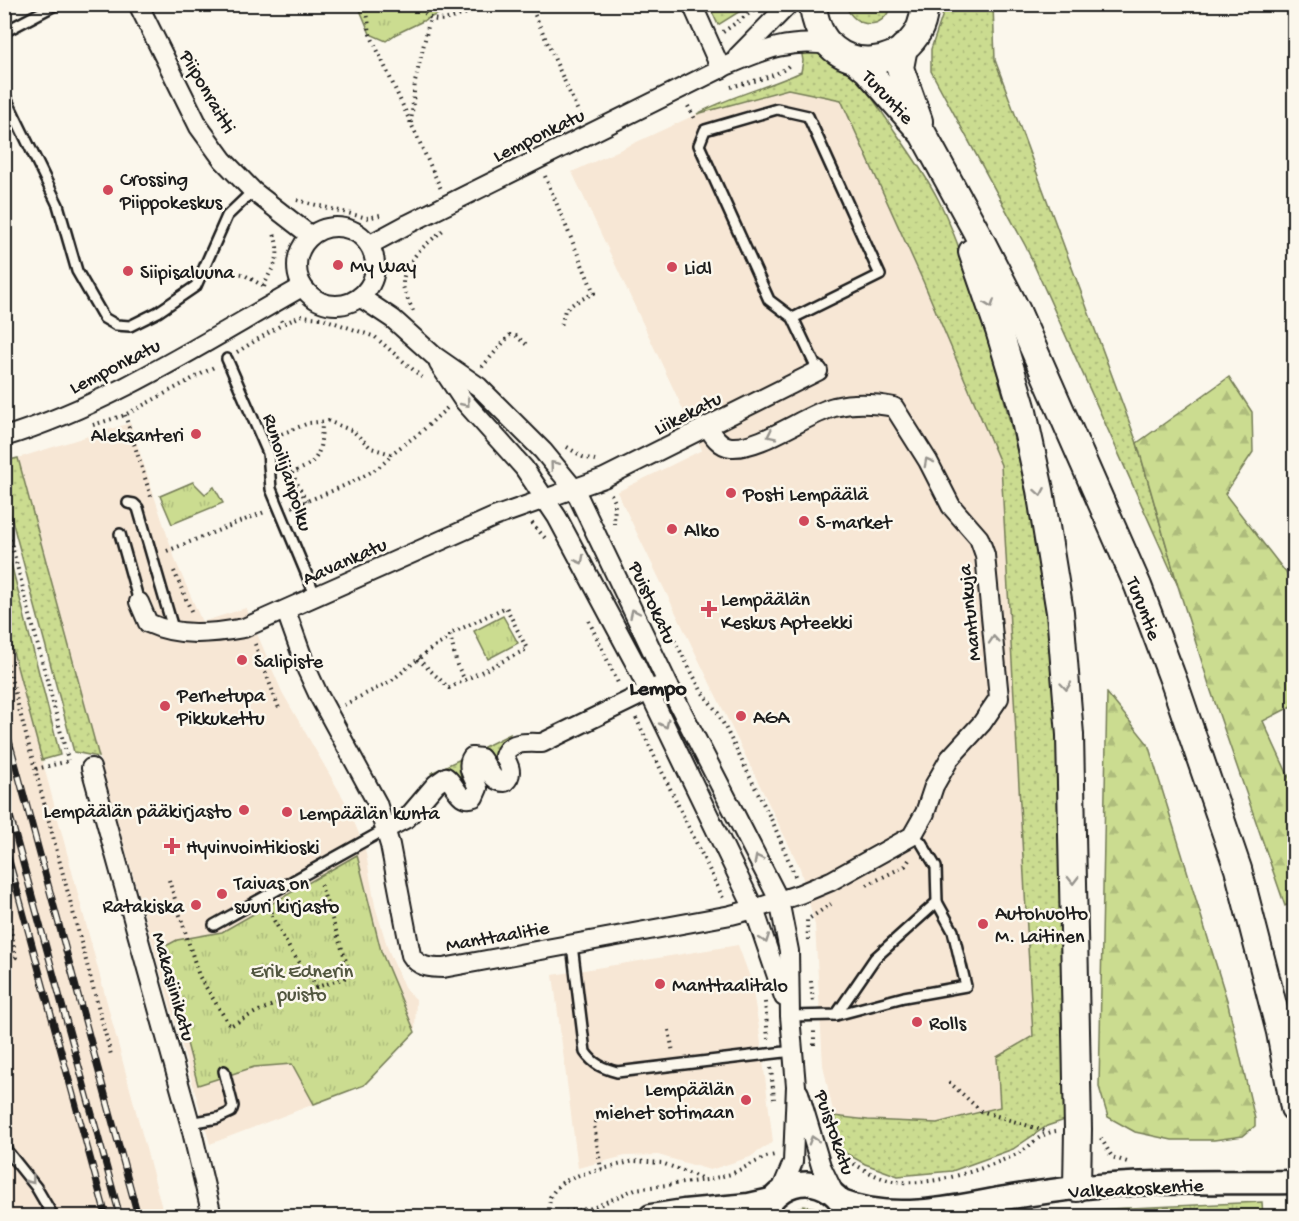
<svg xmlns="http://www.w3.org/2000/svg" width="1299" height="1221" font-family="'Gochi Hand',sans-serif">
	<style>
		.built { fill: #f7e7d5 }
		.grass { fill: url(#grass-dots); stroke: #747c56; stroke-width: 1.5 }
		.forest { fill: url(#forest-firs); stroke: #747c56; stroke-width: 1.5 }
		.park { fill: url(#park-tufts); stroke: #747c56; stroke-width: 1.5 }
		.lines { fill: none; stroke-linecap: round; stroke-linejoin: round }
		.service-casing { stroke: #1c1c1c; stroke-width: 14 }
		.minor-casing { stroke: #1c1c1c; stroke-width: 22 }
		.tertiary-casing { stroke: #1c1c1c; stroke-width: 27 }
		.secondary-casing { stroke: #1c1c1c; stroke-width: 30 }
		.path { stroke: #1c1c1c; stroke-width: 4; stroke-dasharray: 1.5 4.5; stroke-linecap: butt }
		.service { stroke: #fbf7ec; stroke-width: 9 }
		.minor { stroke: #fbf7ec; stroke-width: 18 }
		.tertiary { stroke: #fbf7ec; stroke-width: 22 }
		.secondary { stroke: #fbf7ec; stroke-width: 26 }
		.rail-casing { stroke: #1c1c1c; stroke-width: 7 }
		.rail { stroke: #fbf7ec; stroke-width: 4.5; stroke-dasharray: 14; stroke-linecap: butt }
		.oneway { stroke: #97948e }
		.poi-dot { fill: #d1495b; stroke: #fbf7ec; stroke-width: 2 }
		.labels { text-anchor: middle; stroke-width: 5; stroke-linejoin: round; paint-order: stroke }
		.street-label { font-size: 20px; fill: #1c1c1c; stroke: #fbf7ec }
		.poi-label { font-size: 20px; fill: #1c1c1c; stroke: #fbf7ec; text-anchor: start }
		.park-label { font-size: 20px; fill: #51563f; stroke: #fbf7ec }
		.quarter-label { font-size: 22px; font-weight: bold; fill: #1c1c1c; stroke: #fbf7ec }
	</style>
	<defs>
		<pattern id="grass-dots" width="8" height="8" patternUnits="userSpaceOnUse" patternTransform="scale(1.5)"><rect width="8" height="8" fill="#cbdc90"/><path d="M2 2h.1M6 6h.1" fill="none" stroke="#aebc7c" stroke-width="1.8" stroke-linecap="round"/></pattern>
		<pattern id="forest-firs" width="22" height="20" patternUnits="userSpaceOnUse" patternTransform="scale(1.5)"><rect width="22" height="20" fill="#cbdc90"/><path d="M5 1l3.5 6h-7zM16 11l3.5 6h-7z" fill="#aebc7c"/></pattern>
		<pattern id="park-tufts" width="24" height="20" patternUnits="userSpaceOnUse" patternTransform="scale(1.5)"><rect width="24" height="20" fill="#cbdc90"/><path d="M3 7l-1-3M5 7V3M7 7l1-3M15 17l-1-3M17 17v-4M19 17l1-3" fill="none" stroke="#aebc7c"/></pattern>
	</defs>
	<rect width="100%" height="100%" fill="#fbf7ec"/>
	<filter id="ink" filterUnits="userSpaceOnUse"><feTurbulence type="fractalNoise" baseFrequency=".0167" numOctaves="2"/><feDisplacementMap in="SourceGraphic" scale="12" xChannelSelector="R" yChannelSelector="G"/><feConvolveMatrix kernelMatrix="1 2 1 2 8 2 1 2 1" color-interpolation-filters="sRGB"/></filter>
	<g filter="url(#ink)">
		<g class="built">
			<polygon points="788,89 841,100 923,281 1001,465 1033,1036 997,1057 1000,1107 937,1123 868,1120 834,1116 823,1065 815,925 800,868 617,492 702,450 572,172 697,114"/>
			<polygon points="130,423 176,562 202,622 246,608 282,692 346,803 365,848 375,906 388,949 405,989 416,999 415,1032 364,1085 210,1144 99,757 18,458"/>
			<polygon points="4,621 35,733 164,1216 5,1216"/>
			<polygon points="738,945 751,980 759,1028 773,1142 750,1157 710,1170 658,1155 625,1156 578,1168 553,975"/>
		</g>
		<g class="grass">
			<polygon points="709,5 750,5 718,25"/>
			<path d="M845,5V4L891,5C884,31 855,29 845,5Z"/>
			<polygon points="946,5 993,5 995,60 1137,443 1178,586 1026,247 931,71 931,49"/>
			<path d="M801,49C851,57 869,94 896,133C911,154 926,176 938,199C963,248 976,302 992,355C1018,446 1038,537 1048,631C1064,777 1062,926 1066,1073L1065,1120L1047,1126L1013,1149L952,1171L898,1176L865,1164L842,1151L834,1116L868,1120L937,1123L1000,1107L997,1057L1033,1036L1001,465L923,281L841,100L788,89L697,114C730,96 766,88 801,72L803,61Z"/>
			<polygon points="18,458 99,757 74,752 5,494 5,461"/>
			<polygon points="5,540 60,755 42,760 5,622"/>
			<path d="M510,734C508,747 500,757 489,762L476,751Z"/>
			<polygon points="465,757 465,774 456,778 433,777 431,773"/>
			<polygon points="803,1206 817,1208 825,1216 787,1216 791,1212"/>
		</g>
		<g class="forest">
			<polygon points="1229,377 1252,412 1253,452 1225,494 1294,583 1294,705 1263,721 1294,788 1294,901 1285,906 1211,691 1178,586 1137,443"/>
			<polygon points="1107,693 1148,744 1227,1000 1255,1119 1255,1126 1243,1136 1214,1140 1172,1140 1135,1132 1108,1117 1099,1087"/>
		</g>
		<g class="park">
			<polygon points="358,5 445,5 446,10 396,34 386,41 370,34"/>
			<polygon points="193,482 205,494 214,487 223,503 172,524 160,496"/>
			<polygon points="503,616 518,643 488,659 474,631"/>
			<polygon points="357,855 381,951 415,1032 364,1085 314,1104 292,1064 254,1067 198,1085 162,948 177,940 222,932"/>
			<polygon points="1262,1202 1263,1216 1014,1216 1064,1211"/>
		</g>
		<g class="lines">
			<defs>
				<g id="service">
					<polyline points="4,32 57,4"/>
					<polyline points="4,94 58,205 77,271 104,318 116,325 130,326 158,312 196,286 227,216 253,191"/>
					<polyline points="793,318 880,275 808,116 777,109 705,130 699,145 769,300 793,318 818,371"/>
					<polyline points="227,359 268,453 271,489 316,597"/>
					<polyline points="128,503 134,504 138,508 174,632"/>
					<polyline points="120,534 139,602"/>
					<polyline points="214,925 386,829"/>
					<path d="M572,945L585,1052C594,1065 603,1068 617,1072L793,1051"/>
					<polyline points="836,1015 904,997 966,986 953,931 937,902"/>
					<polyline points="790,1016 836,1015 875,958 937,902 936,867 921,842 912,836"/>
					<polyline points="190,1123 218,1118 231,1112 233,1106 224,1071"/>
					<polyline points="4,1147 36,1187 53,1216"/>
				</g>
				<g id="minor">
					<polyline points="138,4 199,127 223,160 253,191 311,236"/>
					<polyline points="692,4 721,69"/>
					<polyline points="738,56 789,4"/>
					<circle cx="336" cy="266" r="39"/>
					<path d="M369,245L408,224L728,65C764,50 789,39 829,45"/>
					<polyline points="360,297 393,319 433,355 479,387 543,451 575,490 667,682 779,900 789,951 790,1016 796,1086 793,1162 781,1191"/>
					<polyline points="439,364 463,400 524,468 557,517 635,663 754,909 784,997"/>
					<path d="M4,437C111,404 206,341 302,287"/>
					<path d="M139,602L148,623C179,637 211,634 244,628L494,517L604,478L818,371"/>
					<path d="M286,611L307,670L319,696L377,803L390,845L411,955C418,967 430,968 443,968L731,915L754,909L800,894L831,881L912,836L925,813L934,786L950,758L982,723L999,698L985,555L979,538L951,506L928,461L894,407C873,403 855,402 834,407C803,416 761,449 731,447C720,446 712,435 708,426"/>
					<polyline points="91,768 190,1123 212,1216"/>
					<path d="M386,829L407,818L436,784L446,777C456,784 458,803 474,797L478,788C474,778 465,767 472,757L481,758C489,768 491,782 505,782C514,774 509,765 504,756C509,740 530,743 542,743L657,687"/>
					<polyline points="799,1093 821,1166 834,1193"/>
				</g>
				<g id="tertiary">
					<path d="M842,1202C890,1221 949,1209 999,1199C1024,1195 1050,1191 1075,1188C1148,1180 1222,1183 1294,1182"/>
					<path d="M764,1212C783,1173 832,1174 848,1215"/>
					<polyline points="651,1216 684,1211 749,1205 771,1200"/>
				</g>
				<g id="secondary">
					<path d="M813,4C820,88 927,70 924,4"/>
					<polyline points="904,47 900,68 919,121"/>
					<polyline points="855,60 867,70 923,134 976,231 1017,311 1138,586 1174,682 1238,869 1280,1032 1294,1108"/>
					<polyline points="972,252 999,330 1022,407 1040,490 1060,612 1070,735 1078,1129 1077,1188"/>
				</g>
			</defs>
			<use href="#service" class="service-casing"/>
			<use href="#minor" class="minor-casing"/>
			<use href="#tertiary" class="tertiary-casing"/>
			<use href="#secondary" class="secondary-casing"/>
			<g class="path">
				<polyline points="366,4 370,34 441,189"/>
				<path d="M417,4C421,8 426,15 431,18C442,25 475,10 486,4"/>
				<polyline points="530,4 581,118"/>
				<polyline points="723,32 754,10"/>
				<path d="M731,87C747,82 780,77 790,64"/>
				<polyline points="688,106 696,121"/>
				<polyline points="411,123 415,82 430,18"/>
				<polyline points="545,176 594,293 574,303 565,310 561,326"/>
				<polyline points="297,200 367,218 380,215"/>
				<polyline points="217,270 243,274 263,286"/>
				<path d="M264,287C272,262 283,265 274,233"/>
				<path d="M413,311C410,303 403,292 403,283C404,260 427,244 443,230"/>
				<polyline points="281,320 283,324 301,316 321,318 375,337 424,379"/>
				<polyline points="237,352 283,324"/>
				<polyline points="482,367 510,335 516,336 527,345"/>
				<polyline points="125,415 152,500"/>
				<polyline points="93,425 125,415 216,366"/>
				<polyline points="276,436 309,423 328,421 353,431 371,448 391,454 421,432 447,408"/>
				<polyline points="567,447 583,457 595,460"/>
				<polyline points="292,473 306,501"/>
				<path d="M285,475C319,464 321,457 322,422"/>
				<polyline points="611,494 615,502 614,524"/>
				<path d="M292,507C313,498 383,474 391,454"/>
				<polyline points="4,516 68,760"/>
				<polyline points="532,523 545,538"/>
				<polyline points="167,551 267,511"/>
				<polyline points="635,566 702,692 718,713 774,825 795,876"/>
				<polyline points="174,571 192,613"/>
				<polyline points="589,621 619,685"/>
				<polyline points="450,635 457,665 465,680"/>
				<polyline points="255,644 280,711"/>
				<polyline points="4,652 111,1055"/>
				<polyline points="344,705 391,681 432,648 445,641 450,634 506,607 527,649 449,688 418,659"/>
				<polyline points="636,718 723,898"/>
				<polyline points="36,769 69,761"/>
				<polyline points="169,880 199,976 230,1026 256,1012 317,987"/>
				<polyline points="867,885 905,866 909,860"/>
				<polyline points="4,892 16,957 4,966"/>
				<polyline points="273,911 270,913 291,951 317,987 351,976 320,883"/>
				<polyline points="808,940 807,920 831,904"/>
				<polyline points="811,981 813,1003"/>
				<polyline points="765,1002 768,1039"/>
				<polyline points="669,1030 673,1053"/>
				<polyline points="814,1045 814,1029"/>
				<polyline points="771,1068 774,1099"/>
				<polyline points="949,1082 981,1111 1048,1132"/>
				<polyline points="599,1110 594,1125 601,1169"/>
				<polyline points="1101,1138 1112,1157 1127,1162"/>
				<path d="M838,1155C858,1165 878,1181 901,1182C937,1185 984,1169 1017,1154C1032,1147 1037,1134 1056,1131"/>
				<polyline points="549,1209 550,1197 556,1188 563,1182 579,1175 634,1161 662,1163 704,1179"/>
				<polyline points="536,1216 593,1208 635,1189 707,1180 731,1174 766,1157 775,1155"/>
			</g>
			<use href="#service" class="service"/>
			<use href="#minor" class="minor"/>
			<use href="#tertiary" class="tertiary"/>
			<use href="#secondary" class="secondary"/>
			<defs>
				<g id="rail">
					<polyline points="4,722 138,1216"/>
					<polyline points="4,794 120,1216"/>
					<polyline points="4,842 106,1216"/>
				</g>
			</defs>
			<use href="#rail" class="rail-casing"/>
			<use href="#rail" class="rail"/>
		</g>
		<defs><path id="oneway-chevron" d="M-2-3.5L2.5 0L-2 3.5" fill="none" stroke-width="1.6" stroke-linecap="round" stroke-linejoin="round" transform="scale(1.5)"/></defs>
		<g class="oneway">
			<use href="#oneway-chevron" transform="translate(990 304) rotate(71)"/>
			<use href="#oneway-chevron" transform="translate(466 403) rotate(51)"/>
			<use href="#oneway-chevron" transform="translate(771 435) rotate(154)"/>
			<use href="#oneway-chevron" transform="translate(928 462) rotate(-118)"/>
			<use href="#oneway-chevron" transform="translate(554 465) rotate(-130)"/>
			<use href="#oneway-chevron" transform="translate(1040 492) rotate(80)"/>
			<use href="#oneway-chevron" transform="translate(580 560) rotate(62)"/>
			<use href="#oneway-chevron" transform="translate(634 613) rotate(-115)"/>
			<use href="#oneway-chevron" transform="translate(994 640) rotate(-95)"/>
			<use href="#oneway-chevron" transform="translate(1066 686) rotate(85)"/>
			<use href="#oneway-chevron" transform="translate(665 724) rotate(64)"/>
			<use href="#oneway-chevron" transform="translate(758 859) rotate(-117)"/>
			<use href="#oneway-chevron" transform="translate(1073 880) rotate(89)"/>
			<use href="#oneway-chevron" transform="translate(765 939) rotate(70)"/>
			<use href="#oneway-chevron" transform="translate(813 1140) rotate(-107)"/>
			<use href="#oneway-chevron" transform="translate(31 1180) rotate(53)"/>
		</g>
	</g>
	<g class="poi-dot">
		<circle cx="108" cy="190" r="6"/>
		<circle cx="338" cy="265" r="6"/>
		<circle cx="672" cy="267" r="6"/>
		<circle cx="128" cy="271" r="6"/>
		<circle cx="196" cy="434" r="6"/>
		<circle cx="731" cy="493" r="6"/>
		<circle cx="804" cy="521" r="6"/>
		<circle cx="672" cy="529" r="6"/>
		<path d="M706 600h6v6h6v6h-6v6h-6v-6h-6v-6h6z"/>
		<circle cx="242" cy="660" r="6"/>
		<circle cx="165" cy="706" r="6"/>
		<circle cx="741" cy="716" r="6"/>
		<circle cx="244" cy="810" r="6"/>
		<circle cx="287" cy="812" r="6"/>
		<path d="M169 837h6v6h6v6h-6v6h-6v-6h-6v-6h6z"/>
		<circle cx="222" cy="894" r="6"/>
		<circle cx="196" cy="905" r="6"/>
		<circle cx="983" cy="924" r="6"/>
		<circle cx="660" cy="984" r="6"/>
		<circle cx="917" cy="1022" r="6"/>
		<circle cx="746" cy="1100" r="6"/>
	</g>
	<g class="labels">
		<g class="street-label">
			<text transform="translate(209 91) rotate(60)" y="7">Piiponraitti</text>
			<text transform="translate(889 96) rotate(47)" y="7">Turuntie</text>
			<text transform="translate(538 134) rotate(-26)" y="7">Lemponkatu</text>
			<text transform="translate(114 365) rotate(-27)" y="7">Lemponkatu</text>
			<text transform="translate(687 412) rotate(-27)" y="7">Liikekatu</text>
			<text transform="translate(289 472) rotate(72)" y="7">Runoilijanpolku</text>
			<text transform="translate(344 560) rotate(-24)" y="7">Aavankatu</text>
			<text transform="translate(654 602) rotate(65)" y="7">Puistokatu</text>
			<text transform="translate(1145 608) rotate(69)" y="7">Turuntie</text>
			<text transform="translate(968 613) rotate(-96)" y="7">Mantunkuja</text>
			<text transform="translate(497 935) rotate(-10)" y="7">Manttaalitie</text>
			<text transform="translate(175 986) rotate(74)" y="7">Makasiinikatu</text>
			<text transform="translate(836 1132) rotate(71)" y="7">Puistokatu</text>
			<text transform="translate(1136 1187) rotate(-3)" y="7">Valkeakoskentie</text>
		</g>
		<g class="poi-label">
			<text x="120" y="185">Crossing<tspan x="120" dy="23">Piippokeskus</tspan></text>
			<text x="350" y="272">My Way</text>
			<text x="684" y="274">Lidl</text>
			<text x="140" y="278">Siipisaluuna</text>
			<text x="184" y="441" text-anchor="end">Aleksanteri</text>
			<text x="743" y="500">Posti Lempäälä</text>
			<text x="816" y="528">S-market</text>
			<text x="684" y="536">Alko</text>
			<text x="721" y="605">Lempäälän<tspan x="721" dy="23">Keskus Apteekki</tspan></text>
			<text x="254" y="667">Salipiste</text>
			<text x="177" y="701">Perhetupa<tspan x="177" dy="23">Pikkukettu</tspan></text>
			<text x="753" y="723">AGA</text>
			<text x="232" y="817" text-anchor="end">Lempäälän pääkirjasto</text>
			<text x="299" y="819">Lempäälän kunta</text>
			<text x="186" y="853">Hyvinvointikioski</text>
			<text x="234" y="889">Taivas on<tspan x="234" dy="23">suuri kirjasto</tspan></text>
			<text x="184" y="912" text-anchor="end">Ratakiska</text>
			<text x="995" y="919">Autohuolto<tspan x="995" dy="23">M. Laitinen</tspan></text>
			<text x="672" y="991">Manttaalitalo</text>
			<text x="929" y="1029">Rolls</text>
			<text x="734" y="1095" text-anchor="end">Lempäälän<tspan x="734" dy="23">miehet sotimaan</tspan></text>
		</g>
		<g class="park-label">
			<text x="302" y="977">Erik Ednerin<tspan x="302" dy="23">puisto</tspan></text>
		</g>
		<g class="quarter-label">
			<text x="658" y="694">Lempo</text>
		</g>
	</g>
	<rect width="1299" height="1221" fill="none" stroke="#fbf7ec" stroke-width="24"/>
	<rect x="12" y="12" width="1275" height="1197" fill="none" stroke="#1c1c1c" stroke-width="2" filter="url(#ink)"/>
</svg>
